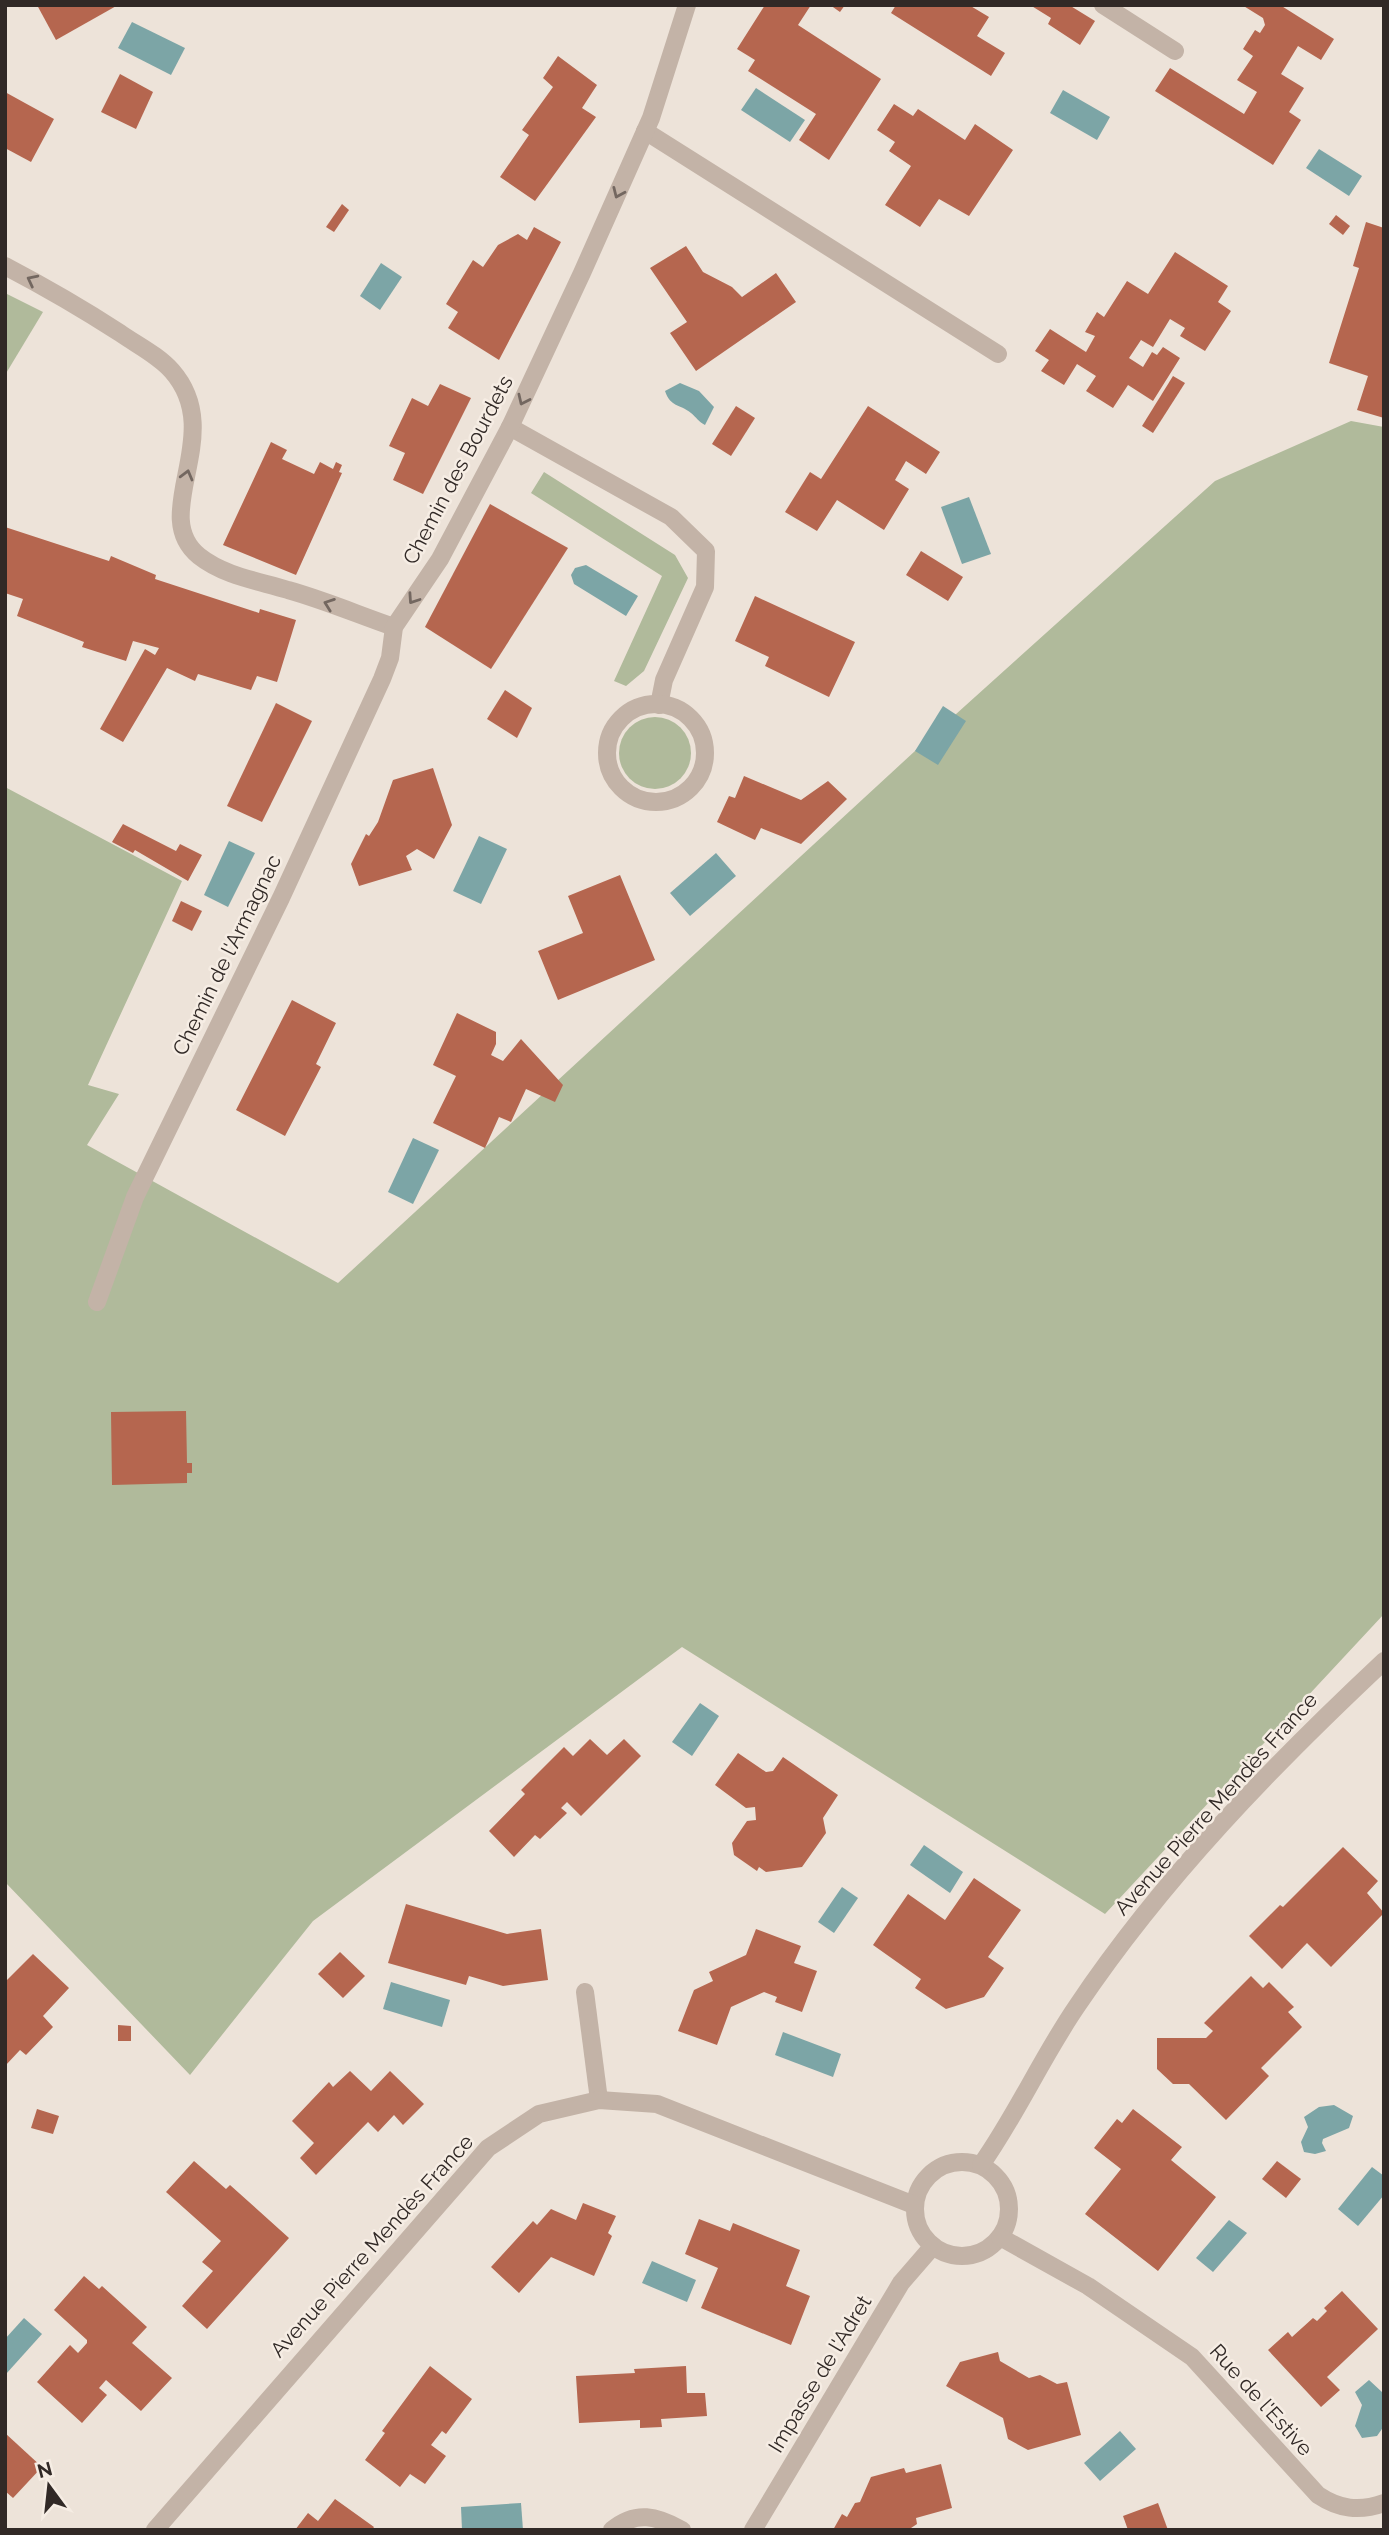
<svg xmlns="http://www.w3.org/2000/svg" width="1389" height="2535" font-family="Raleway,sans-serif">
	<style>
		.green { fill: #b0ba9b }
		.water { fill: #7ca5a6 }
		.building { fill: #b5664f }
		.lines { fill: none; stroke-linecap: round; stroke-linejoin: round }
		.lane { stroke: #c3b3a7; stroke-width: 18 }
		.street { stroke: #c3b3a7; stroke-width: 18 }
		.oneway { stroke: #736760 }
		.labels { text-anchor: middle; stroke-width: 5; stroke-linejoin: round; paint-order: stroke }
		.street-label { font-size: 21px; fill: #312926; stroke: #f6ede4 }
	</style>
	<rect width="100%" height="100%" fill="#ede3d9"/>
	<g class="green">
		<polygon points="5,293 43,312 5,375"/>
		<polygon points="1351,421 1384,427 1384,1614 1105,1914 682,1647 313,1921 190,2075 5,1882 5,787 182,881 88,1085 119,1094 87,1145 338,1283 915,751 1215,481"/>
		<polygon points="544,472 675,555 688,578 644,671 626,686 614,681 662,576 531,493"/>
		<circle cx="655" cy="753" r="36"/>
	</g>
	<g class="water">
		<polygon points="132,22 185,48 171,75 118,48"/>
		<polygon points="756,88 805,120 790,142 741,110"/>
		<polygon points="1063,90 1110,117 1097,140 1050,113"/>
		<polygon points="1319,149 1362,176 1349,196 1306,168"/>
		<polygon points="381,263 402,277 380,310 360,296"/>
		<path d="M680,383L699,391L714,407L705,425C699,422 696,417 691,413C679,403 671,408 665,391Z"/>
		<polygon points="969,497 991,554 962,564 941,507"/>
		<polygon points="586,565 638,596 626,616 574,584 571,575 575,568"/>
		<polygon points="943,706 966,721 938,765 915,751"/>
		<polygon points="479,836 507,849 481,904 453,891"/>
		<polygon points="229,841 255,853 228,907 204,895"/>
		<polygon points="716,853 736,876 690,916 670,893"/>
		<polygon points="413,1138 439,1150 413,1204 388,1192"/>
		<polygon points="700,1703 719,1716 692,1756 672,1742"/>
		<polygon points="924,1845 963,1872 950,1893 910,1865"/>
		<polygon points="842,1887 858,1898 834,1933 818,1922"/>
		<polygon points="391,1982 450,2000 442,2027 383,2009"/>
		<polygon points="783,2032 841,2054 833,2077 775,2055"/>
		<polygon points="1334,2105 1353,2116 1349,2128 1323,2139 1322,2143 1326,2151 1315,2154 1304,2152 1301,2142 1308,2127 1304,2117 1319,2107"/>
		<polygon points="1372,2167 1384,2176 1384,2195 1358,2226 1338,2209"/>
		<polygon points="1229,2220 1247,2233 1213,2272 1196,2258"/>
		<polygon points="652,2261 696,2280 687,2302 642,2283"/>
		<polygon points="24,2318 42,2334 6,2374 5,2339"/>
		<polygon points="1369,2380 1382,2392 1384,2426 1377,2436 1362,2438 1355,2426 1362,2405 1355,2392"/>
		<polygon points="1120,2431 1136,2449 1100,2481 1084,2463"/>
		<polygon points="521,2503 523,2530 462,2530 461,2507"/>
	</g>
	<g class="building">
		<polygon points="37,5 118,5 56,40"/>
		<polygon points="765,5 811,5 798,25 881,79 829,160 799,140 816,114 748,71 755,60 737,49"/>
		<polygon points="830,5 845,5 840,12"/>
		<polygon points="896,5 969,5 989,17 977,36 1005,53 991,76 891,13"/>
		<polygon points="1030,5 1069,5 1095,21 1080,45 1048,24 1051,18"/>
		<polygon points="1242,5 1280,5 1334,39 1321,60 1298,46 1281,74 1304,88 1289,112 1301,120 1273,165 1155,91 1170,68 1244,114 1257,92 1237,80 1253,56 1243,49 1255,30 1260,33 1265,25 1263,18"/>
		<polygon points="558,56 597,85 582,108 596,117 535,201 500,177 529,135 522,130 553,87 543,78"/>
		<polygon points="120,74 153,92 136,129 101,112"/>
		<polygon points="5,92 54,119 31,162 5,148"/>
		<polygon points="894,104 913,116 918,109 965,140 975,124 1013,150 969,216 939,199 920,227 885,205 911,166 889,151 895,142 877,130"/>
		<polygon points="342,204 349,210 334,232 326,227"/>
		<polygon points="1336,215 1350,226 1343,235 1329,224"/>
		<polygon points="1366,222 1384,228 1384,418 1357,410 1368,376 1329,363 1359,268 1353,266"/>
		<polygon points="534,227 561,242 499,360 448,328 458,312 446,304 473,260 483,267 498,245 518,234 527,240"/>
		<polygon points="686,246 703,272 732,287 742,297 776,273 796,302 696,371 670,333 687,322 650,268"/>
		<polygon points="1175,252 1228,286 1218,302 1231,311 1205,351 1180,336 1185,328 1170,319 1153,347 1141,340 1129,358 1143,367 1152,352 1157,355 1163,347 1180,358 1153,401 1128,385 1113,408 1086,391 1096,376 1077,364 1064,385 1041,371 1049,360 1035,351 1050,329 1086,352 1095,336 1085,332 1097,312 1104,317 1127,281 1148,294"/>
		<polygon points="1173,376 1185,383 1153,433 1142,426"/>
		<polygon points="440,384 471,398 423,494 393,480 405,453 389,446 412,398 428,406"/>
		<polygon points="736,406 755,418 731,456 712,444"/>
		<polygon points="868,406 940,452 926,474 906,461 895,480 909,489 884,530 837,500 817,531 785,512 810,472 821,479"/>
		<polygon points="271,442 287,450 282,459 314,474 320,462 333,469 336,462 342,465 339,472 342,473 296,575 223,545"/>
		<polygon points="490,504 568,548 491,669 425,627"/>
		<polygon points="5,527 109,561 111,556 156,575 155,579 259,613 260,609 296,620 277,682 257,676 251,690 198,674 195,681 167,668 123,742 100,729 145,649 155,655 159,648 133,641 126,661 82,647 84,642 17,616 23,599 5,593"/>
		<polygon points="921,551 963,577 948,601 906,575"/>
		<polygon points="755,596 855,642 829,697 765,666 769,657 735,641"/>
		<polygon points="505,690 532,708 517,738 487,719"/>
		<polygon points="276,703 312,721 262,822 227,806"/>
		<polygon points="433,768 452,825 434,859 417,849 406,856 412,870 359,886 351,864 366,834 369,836 378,822 393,780"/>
		<polygon points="744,776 801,800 828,781 847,799 801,844 761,828 755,840 717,822 729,796 735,798"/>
		<polygon points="123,824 176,851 180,844 202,855 188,881 135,850 133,853 112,842"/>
		<polygon points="620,875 655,960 558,1000 538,951 583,933 568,896"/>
		<polygon points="181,901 202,911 192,931 172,921"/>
		<polygon points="292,1000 336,1023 316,1064 321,1067 285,1136 236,1110"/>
		<polygon points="457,1013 496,1032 496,1044 491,1055 503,1061 521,1039 563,1085 555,1102 526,1089 511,1122 499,1117 485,1148 433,1123 456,1076 433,1065"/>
		<polygon points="186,1411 187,1463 192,1463 192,1473 187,1473 187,1483 112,1485 111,1412"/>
		<polygon points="590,1739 607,1755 624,1739 641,1756 581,1816 567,1802 561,1808 567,1813 564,1816 540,1839 535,1835 514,1857 489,1831 525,1794 521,1790 564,1747 573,1756"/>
		<polygon points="738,1753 766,1772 773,1771 783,1757 838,1795 823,1818 826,1833 802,1867 766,1872 759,1867 757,1871 734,1855 732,1843 747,1821 756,1820 755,1807 746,1808 715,1785"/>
		<polygon points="1343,1847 1378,1881 1367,1893 1384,1913 1331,1967 1307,1943 1282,1969 1249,1936 1280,1905 1283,1907"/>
		<polygon points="974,1878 1021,1910 988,1957 1004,1968 984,1997 946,2009 915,1988 921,1979 873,1945 908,1894 945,1920"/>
		<polygon points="406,1904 507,1934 541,1929 548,1980 503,1986 469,1976 466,1985 388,1963"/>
		<polygon points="756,1929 801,1946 794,1963 817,1971 802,2012 775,2002 777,1997 764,1992 731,2007 717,2045 678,2031 694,1990 713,1981 709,1972 746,1955"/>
		<polygon points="340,1952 365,1976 343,1998 318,1974"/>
		<polygon points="33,1954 69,1988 43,2016 53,2027 26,2055 20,2050 5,2066 5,1982"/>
		<polygon points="1251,1976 1263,1988 1269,1982 1294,2007 1288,2012 1302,2027 1261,2068 1269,2076 1226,2120 1189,2084 1173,2084 1157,2069 1157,2038 1206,2038 1213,2031 1204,2023"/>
		<polygon points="118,2025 131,2026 131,2041 118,2041"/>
		<polygon points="350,2071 371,2091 390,2071 424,2104 403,2125 394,2115 378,2132 368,2122 316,2175 300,2158 314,2143 292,2121 329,2082 333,2087"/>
		<polygon points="37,2109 59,2116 53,2134 31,2128"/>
		<polygon points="1133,2109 1182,2147 1171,2160 1216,2197 1158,2271 1085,2214 1121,2169 1094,2148 1117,2119 1122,2123"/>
		<polygon points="194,2161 226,2189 230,2185 289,2238 207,2329 182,2306 213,2271 202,2262 221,2241 166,2192"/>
		<polygon points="1277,2161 1301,2179 1286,2198 1262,2179"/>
		<polygon points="583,2203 616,2216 608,2233 612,2236 594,2276 551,2257 519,2293 491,2267 533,2221 537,2225 551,2209 576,2220"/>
		<polygon points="699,2219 730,2231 733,2223 800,2250 786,2286 810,2296 791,2345 701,2308 718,2268 685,2254"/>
		<polygon points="84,2276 99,2289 102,2286 147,2327 132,2343 172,2378 141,2411 106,2380 99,2388 107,2395 82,2423 37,2382 70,2345 78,2353 87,2343 87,2340 54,2310"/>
		<polygon points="1342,2291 1378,2329 1327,2377 1340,2390 1321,2407 1268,2350 1288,2332 1292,2337 1313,2318 1317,2321 1327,2311 1324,2308"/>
		<polygon points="998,2352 1000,2361 1029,2378 1040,2375 1057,2384 1067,2382 1081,2435 1028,2450 1008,2439 1003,2418 946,2386 960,2362"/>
		<polygon points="430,2366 472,2399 446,2434 442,2431 431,2445 446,2456 425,2484 410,2474 400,2487 365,2460 385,2433 382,2431"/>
		<polygon points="686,2366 687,2393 705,2393 707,2416 661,2419 662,2427 640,2428 640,2420 579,2423 576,2376 635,2373 634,2369"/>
		<polygon points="5,2433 42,2467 13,2498 5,2491"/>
		<polygon points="941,2464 952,2508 916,2518 917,2524 908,2530 833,2530 842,2514 847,2517 855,2503 860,2502 871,2477 904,2468 906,2473"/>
		<polygon points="335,2499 374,2527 372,2530 295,2530 308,2513 318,2521"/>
		<polygon points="1158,2503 1168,2530 1128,2530 1123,2516"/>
	</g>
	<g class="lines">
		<g class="lane">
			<polyline points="1103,5 1175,51"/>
			<polyline points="645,131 998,354"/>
		</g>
		<g class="street">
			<path d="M5,266C45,287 83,309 120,333C137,345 158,355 172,371C228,435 147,514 199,556C224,576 259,581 288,590C324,600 359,615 394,627"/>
			<polyline points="510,427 671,517 706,551 705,587 664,680 659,705"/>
			<circle cx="656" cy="753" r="49"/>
			<polyline points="97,1302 135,1197 281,898 382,679 390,658 394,627 440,559 510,427 582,273 651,118 687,5"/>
			<polyline points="585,1992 599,2100"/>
			<circle cx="962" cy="2209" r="47"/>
			<path d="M981,2165C1017,2114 1042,2057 1077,2006C1163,1878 1272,1766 1384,1661"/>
			<path d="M1000,2237L1088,2286L1192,2357L1318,2495C1339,2509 1359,2512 1384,2503"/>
			<polyline points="155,2530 488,2148 539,2114 599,2100 657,2104 914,2205"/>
			<path d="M612,2530C636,2510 657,2516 682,2530"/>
			<polyline points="753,2530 901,2283 933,2246"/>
		</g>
	</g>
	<defs><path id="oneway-chevron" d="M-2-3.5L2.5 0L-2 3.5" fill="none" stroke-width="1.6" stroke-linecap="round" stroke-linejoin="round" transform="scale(1.75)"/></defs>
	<g class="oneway">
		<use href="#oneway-chevron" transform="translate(618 193) rotate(114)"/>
		<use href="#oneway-chevron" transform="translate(32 280) rotate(-153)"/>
		<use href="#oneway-chevron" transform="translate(523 400) rotate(115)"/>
		<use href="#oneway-chevron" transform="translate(187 475) rotate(-75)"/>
		<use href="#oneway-chevron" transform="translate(413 599) rotate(124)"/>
		<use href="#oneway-chevron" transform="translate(329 604) rotate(-160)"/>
	</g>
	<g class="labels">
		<g class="street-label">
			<text transform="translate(458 470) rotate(-62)" y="7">Chemin des Bourdets</text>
			<text transform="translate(227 955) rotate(-64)" y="7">Chemin de l'Armagnac</text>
			<text transform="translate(1216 1804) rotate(-48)" y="7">Avenue Pierre Mendès France</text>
			<text transform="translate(372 2246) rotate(-48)" y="7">Avenue Pierre Mendès France</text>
			<text transform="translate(820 2374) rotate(-59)" y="7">Impasse de l'Adret</text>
			<text transform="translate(1261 2400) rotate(48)" y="7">Rue de l'Estive</text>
		</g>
	</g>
	<rect width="1389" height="2535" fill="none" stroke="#312926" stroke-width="14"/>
	<g transform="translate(49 2486) rotate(345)" stroke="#f6ede4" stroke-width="5" paint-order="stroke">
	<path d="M0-5L12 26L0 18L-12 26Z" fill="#312926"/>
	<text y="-10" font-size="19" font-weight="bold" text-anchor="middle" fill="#312926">N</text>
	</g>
</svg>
